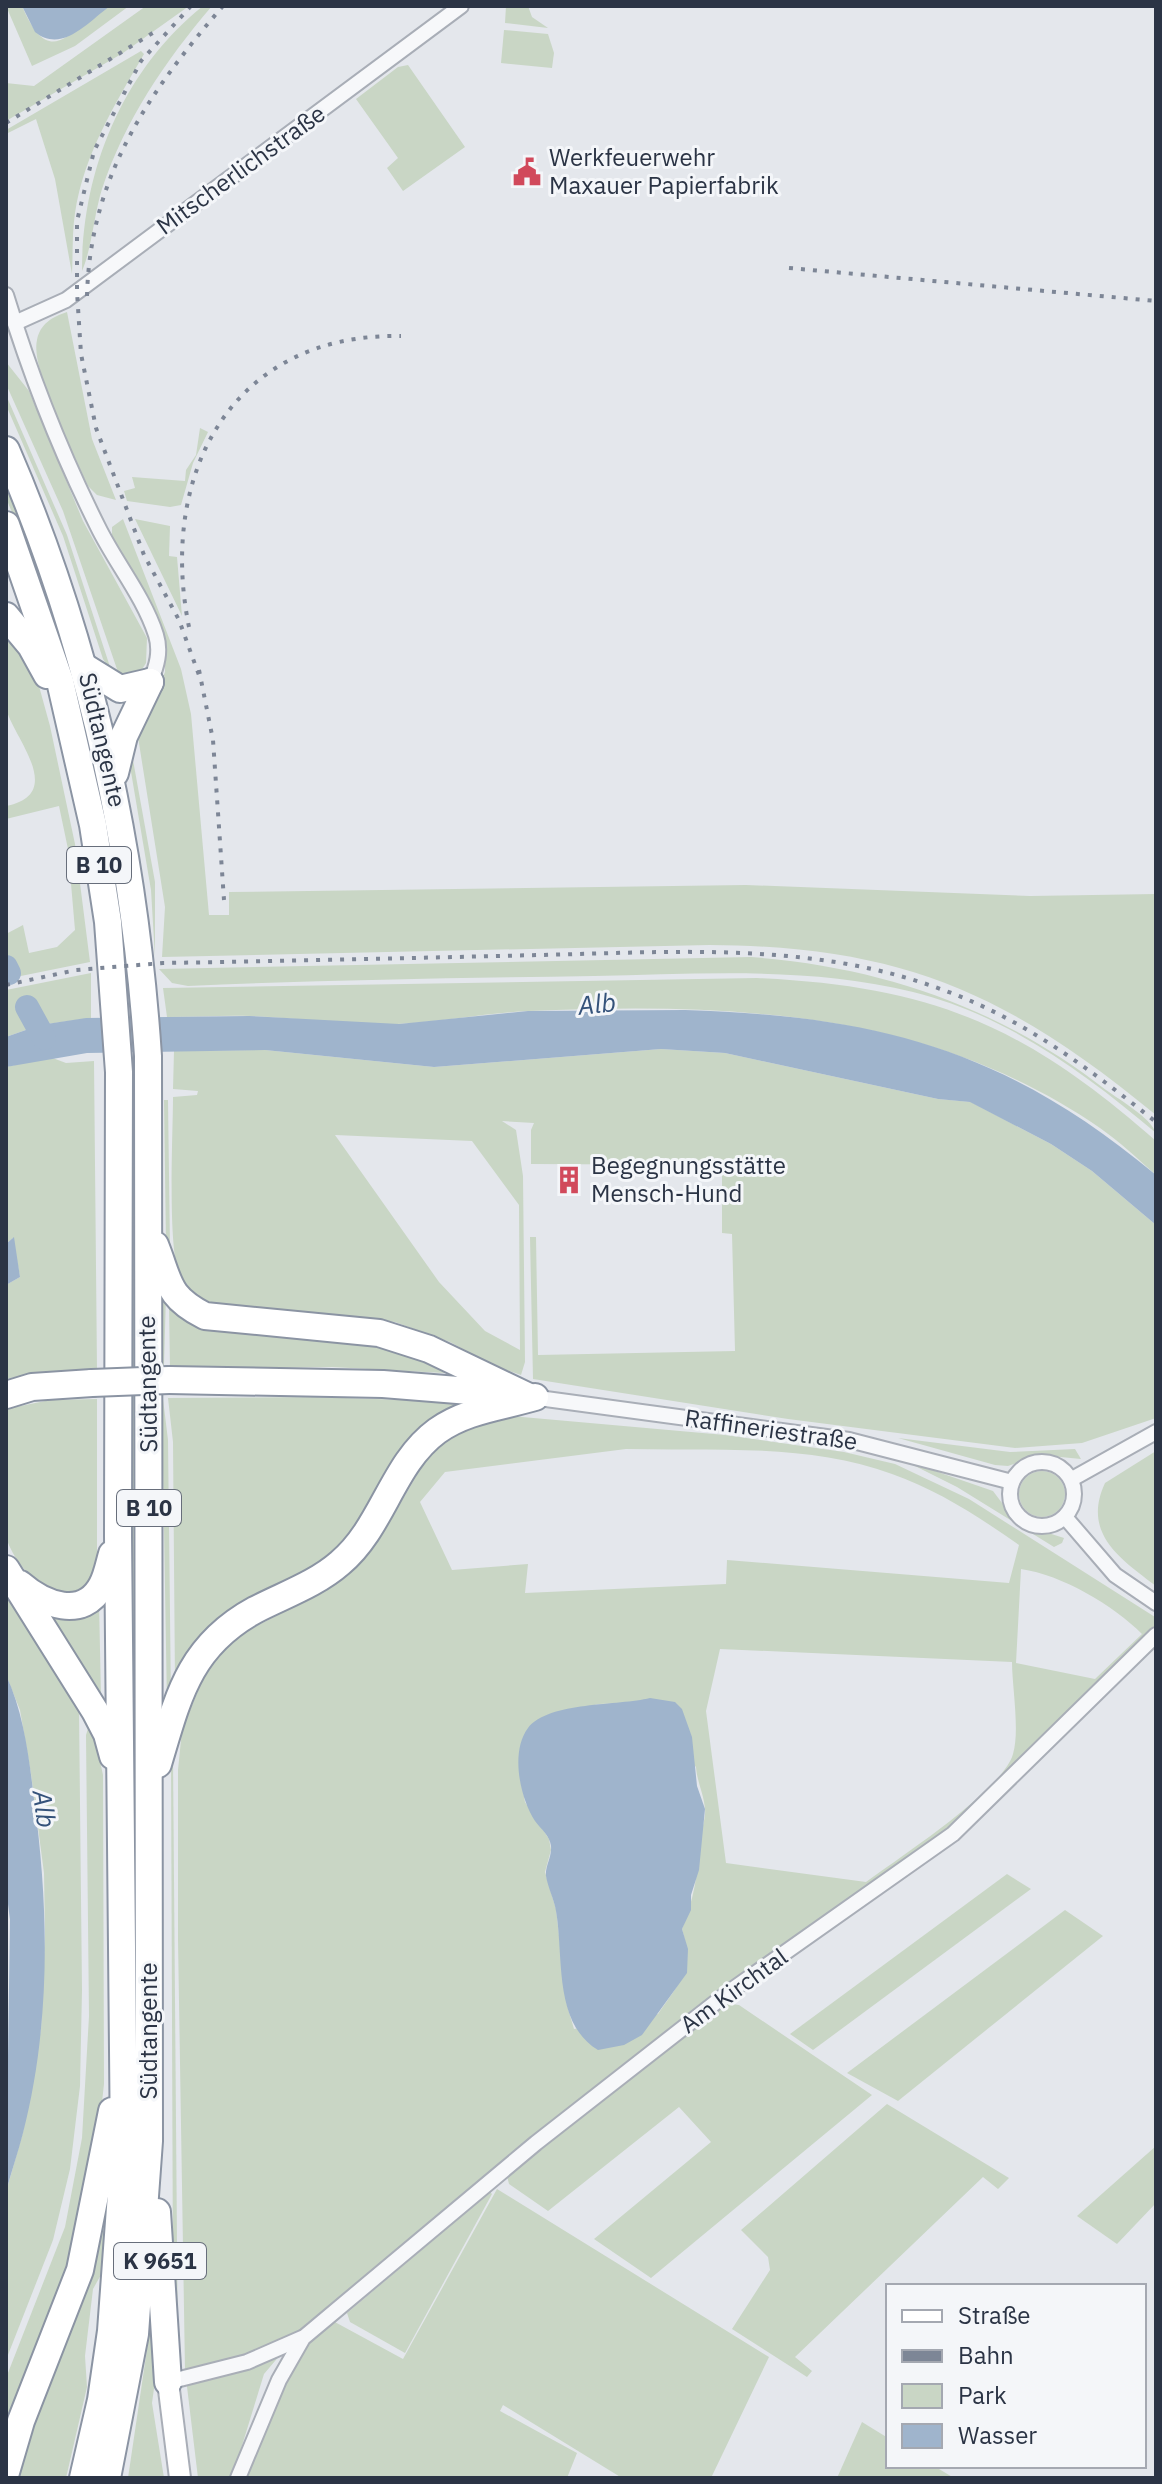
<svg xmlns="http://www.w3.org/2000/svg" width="1162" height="2484" font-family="'IBM Plex Sans',sans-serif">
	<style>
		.green { fill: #c9d6c5; fill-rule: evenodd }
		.water { fill: #9fb4cc }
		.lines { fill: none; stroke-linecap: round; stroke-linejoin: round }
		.river { stroke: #9fb4cc; stroke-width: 24 }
		.street-casing { stroke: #a9aeb7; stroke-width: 18 }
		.secondary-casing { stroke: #a9aeb7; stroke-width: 24 }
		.highway-casing { stroke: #8b94a3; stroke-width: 30 }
		.street { stroke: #f7f8fa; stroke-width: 14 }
		.secondary { stroke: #fff; stroke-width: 20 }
		.highway { stroke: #fff; stroke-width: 26 }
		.rail { stroke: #7d8696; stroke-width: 4; stroke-dasharray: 4 8; stroke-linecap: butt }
		.highway-bridge-casing { stroke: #8b94a3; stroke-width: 30; stroke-linecap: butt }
		.highway-bridge { stroke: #fff; stroke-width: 26 }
		.labels { text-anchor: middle; stroke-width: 6; stroke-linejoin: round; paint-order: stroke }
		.shield { fill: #f4f6f9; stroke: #676e7b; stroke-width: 2 }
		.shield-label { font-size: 22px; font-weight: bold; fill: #2b3445 }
		.poi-label { font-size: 24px; fill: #2b3445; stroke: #f4f6f9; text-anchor: start }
		.street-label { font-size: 24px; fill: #2b3445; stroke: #f4f6f9 }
		.water-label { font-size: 26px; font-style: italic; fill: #34527a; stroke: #f4f6f9 }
	</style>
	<rect width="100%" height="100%" fill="#e4e7ec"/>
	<g class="green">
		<path d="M6,6H22C53,79 74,19 110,6C115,4 124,6 129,6L75,46L32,66Z"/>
		<polygon points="146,6 189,6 123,53 6,121 6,83 34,86"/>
		<path d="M203,6H212C165,61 125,120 102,189C94,214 92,248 82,271C82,170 123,70 203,6Z"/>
		<polygon points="506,6 528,6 532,17 548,28 505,23"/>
		<polygon points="504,30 548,34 554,53 552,68 501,63"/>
		<path d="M141,51L144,54C115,104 84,154 75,213C72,233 73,254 72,274L55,179L36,119L6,134V130Z"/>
		<polygon points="408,65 465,147 403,191 387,168 398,158 356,99 398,67"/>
		<path d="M67,312L92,439L116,500L97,495L88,486C75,456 30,369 37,340C40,324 52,317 67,312Z"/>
		<polygon points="6,362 29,391 83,521 147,638 146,663 141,671 120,678 63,511 6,384"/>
		<polygon points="6,395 67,535 112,673 103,659 63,536 6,405"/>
		<polygon points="200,428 208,432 193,463 181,505 170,507 127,501 124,491 135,488 132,477 185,481 186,470 196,455"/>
		<polygon points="6,478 54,603 110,823 131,999 124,999 21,534 6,498"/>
		<path d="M123,519L181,669L191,714L209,915H229V892L746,885L1030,896L1156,894V1115C1009,994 902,946 709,945L162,957L165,907L138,737L165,672V640L112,535V527Z"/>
		<polygon points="135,519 170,526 169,556 177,557 182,616"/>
		<path d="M6,626L34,668L50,726L75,844L90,962L6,979V934L23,925L29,953L57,947L75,930L68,849L59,806L6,819V806C68,794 12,736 6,708C1,683 6,651 6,626Z"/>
		<polygon points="131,749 155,882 155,957 151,890 129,760"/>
		<path d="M751,957C883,967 1001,1008 1106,1090C1121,1101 1150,1117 1156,1133C1084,1072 1006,1015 913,992C808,966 700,974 594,976C459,978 323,980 188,986L172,983L159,969Z"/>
		<polygon points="91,973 91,1018 40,1025 6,1037 6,990"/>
		<path d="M757,978C933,986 1025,1026 1156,1141V1175C1138,1159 1120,1142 1100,1128C927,1009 731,1003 529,1011C485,1013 441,1022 397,1024C348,1025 300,1018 251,1016C223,1015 195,1017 167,1017L163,988Z"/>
		<path d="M661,1049L725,1053L938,1099L971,1102L1051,1144L1092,1171L1156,1225V1418L1082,1443L1015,1448L788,1419L533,1379L530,1237H536L538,1355L735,1351L732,1234L722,1233V1165L531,1164V1130L534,1123L502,1121L516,1130L523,1176L525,1362L521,1375L492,1365L450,1342L395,1322L206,1303C195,1296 186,1289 180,1277C167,1249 173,1134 173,1097L197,1095L198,1091L173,1089L174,1051L265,1050L434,1067ZM335,1135L472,1141L519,1205L520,1350L485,1331L439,1282Z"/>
		<polygon points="50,1057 66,1063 94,1061 97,1369 38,1372 6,1379 6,1285 20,1277 13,1238 6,1244 6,1067"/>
		<polygon points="134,1067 137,1963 133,1931 126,1068"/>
		<polygon points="164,1100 168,1100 170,1249 166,1245"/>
		<polygon points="160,1289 166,1295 163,1399 168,1440 171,1701 167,1706"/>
		<polygon points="169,1305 389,1341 462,1374 332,1367 170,1369"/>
		<polygon points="315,1397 466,1402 360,1532 175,1683 173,1442 168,1398"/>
		<path d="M97,1399V1564C91,1580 83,1593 63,1593C40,1593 14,1561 7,1540C0,1521 6,1435 6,1409L50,1400Z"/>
		<path d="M511,1416L725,1435L844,1452L895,1464L969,1499L1155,1617V1627L946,1831L317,2321L308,2322L264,2374L232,2478H198L185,2370L178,1940V1770L182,1730L209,1664L238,1636L336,1584L355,1569L382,1535L428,1456L445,1441L476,1423ZM626,1449C713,1451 809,1443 892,1474C938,1490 979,1517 1019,1545L1009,1583L727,1560L726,1584L525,1593L528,1564L452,1570L420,1502L445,1472ZM1021,1569C1062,1575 1113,1605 1142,1634L1095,1679L1016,1663ZM720,1649L1012,1662C1012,1686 1020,1731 1013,1754C1003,1790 900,1857 866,1882L726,1863L706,1711ZM631,1703L696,1767C697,1782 704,1794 705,1809C706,1819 701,1830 700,1840C698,1872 694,1900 682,1929C694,1970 681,1980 658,2014L574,2029L567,2005L556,1909L545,1872L551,1850L549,1839L525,1802L519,1769L548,1715L599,1704Z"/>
		<polygon points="898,1438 1010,1452 1075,1449 1081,1459 1040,1455 1008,1466 995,1465"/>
		<path d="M1156,1451V1586C1119,1558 1082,1533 1105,1483Z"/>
		<polygon points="903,1460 993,1491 1017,1523 1064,1538 1062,1543 1054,1547 957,1487"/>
		<circle cx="1042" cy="1494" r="23"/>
		<polygon points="6,1593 79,1710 82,1990 80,2086 70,2169 53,2240 6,2360 6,2192 23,2132 41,2029 45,1933 44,1873 31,1774 20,1710 6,1675"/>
		<polygon points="99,1602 101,1697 42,1611"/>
		<polygon points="91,1719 103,1775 104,2084 96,2156 72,2260 6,2421 6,2378 65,2227 82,2138 89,2016 86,1735"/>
		<polygon points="171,1756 173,1757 178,2362 173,2284"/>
		<polygon points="1007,1874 1031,1889 813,2050 790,2034"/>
		<polygon points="1065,1910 1103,1936 898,2101 847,2073"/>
		<polygon points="725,2003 739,2005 872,2095 651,2278 594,2239 711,2142 679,2107 548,2211 509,2184 507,2176"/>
		<polygon points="887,2104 1009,2178 998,2189 983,2177 795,2357 812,2371 807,2377 732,2329 770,2270 768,2257 741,2230"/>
		<polygon points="1156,2146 1156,2203 1117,2244 1077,2216"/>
		<polygon points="497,2189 769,2357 711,2478 622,2478 503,2405 500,2411 577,2453 567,2478 244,2478 276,2397 304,2345 333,2321 403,2359"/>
		<polygon points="490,2192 492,2194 405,2353 350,2322 347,2313"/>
		<polygon points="106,2223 102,2273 93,2289 85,2356 87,2387 66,2478 13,2478"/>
		<polygon points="154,2302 156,2374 152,2403 164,2478 128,2478"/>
		<polygon points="862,2422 888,2438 888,2466 934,2466 954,2478 837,2478"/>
	</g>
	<g class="water">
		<path d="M22,6H110C88,22 62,54 35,32Z"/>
		<path d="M685,1010C878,1016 1005,1049 1156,1175V1225L1092,1171L1051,1144L970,1102L938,1099L725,1053L661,1049L434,1067L265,1050L87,1053L6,1067V1037L40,1025L86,1018L249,1016L399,1024L528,1011Z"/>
		<polygon points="14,1237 20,1277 6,1285 6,1244"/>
		<path d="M6,1675C24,1714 29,1757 34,1799C49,1909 51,2024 23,2133C18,2153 11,2172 6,2192L10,1920L6,1888Z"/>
		<path d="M650,1698L675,1702L682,1709L692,1737L697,1786L705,1809L699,1870L691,1895V1910L682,1929L688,1949L687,1973L642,2035L624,2045L598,2050C553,2023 564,1957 556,1911C554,1899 548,1888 546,1876C545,1866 552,1857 551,1846C550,1836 541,1829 535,1821C520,1798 510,1752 528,1728C549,1701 619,1706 650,1698Z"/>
	</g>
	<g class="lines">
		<g class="river">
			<polyline points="6,967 9,973"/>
			<polyline points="27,1007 44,1038"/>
		</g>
		<defs>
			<g id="street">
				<path d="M6,295C30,374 61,453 98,527C115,562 144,597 156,635C161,651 157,666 150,682"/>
				<polyline points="15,323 66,300 461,6"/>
				<polyline points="531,1397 849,1440 1012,1482"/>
				<circle cx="1042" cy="1494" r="32"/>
				<polyline points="1072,1479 1156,1432"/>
				<polyline points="1065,1517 1115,1575 1156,1603"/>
				<polyline points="168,2382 247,2362 302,2338"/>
				<polyline points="238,2478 279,2380 303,2338 536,2143 729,1992 953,1834 1156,1635"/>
			</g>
			<polyline id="secondary" points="168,2382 180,2478"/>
			<g id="highway">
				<path d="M6,450C90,644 134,845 148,1056L149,2141L135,2334L107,2478"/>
				<polyline points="6,525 60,681 93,825 108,922 119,1072 118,1536 124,2153 111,2331 101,2400 83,2478"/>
				<polyline points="6,616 31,646 47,675"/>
				<polyline points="86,668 120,689 150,682"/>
				<polyline points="115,773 124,736 150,682"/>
				<path d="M155,1245C170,1282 166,1296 205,1316L379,1333L429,1349L527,1396"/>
				<polyline points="169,1380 383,1384 507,1394"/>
				<polyline points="6,1395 32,1387 92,1383"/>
				<polyline points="6,1569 95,1711 107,1734 113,1756"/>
				<path d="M20,1584C43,1604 83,1621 102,1585C107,1576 109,1564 112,1554"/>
				<path d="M158,1764C178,1697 189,1646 255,1610C284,1595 316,1584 340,1563C383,1527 392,1464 437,1431C466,1410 502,1407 535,1397"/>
				<polyline points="157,2212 168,2382"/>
				<polyline points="6,2472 21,2421 80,2270 112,2111"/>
			</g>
		</defs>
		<use href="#street" class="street-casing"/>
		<use href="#secondary" class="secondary-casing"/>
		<use href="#highway" class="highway-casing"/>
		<use href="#street" class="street"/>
		<use href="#secondary" class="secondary"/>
		<use href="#highway" class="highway"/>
		<g class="rail">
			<polyline points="191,6 141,61 94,151 77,221 77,292 81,354 96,428 144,555 179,620 200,678"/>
			<polyline points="6,123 156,31"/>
			<polyline points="789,268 1156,301"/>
			<path d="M87,296C90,177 148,93 223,6"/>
			<path d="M189,627C158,475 231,333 401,336"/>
			<polyline points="199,670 213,740 224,900"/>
			<path d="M6,985L76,970L163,963C288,961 413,958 539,955C677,952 814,941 946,991C1025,1020 1091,1070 1156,1122"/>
		</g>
		<defs>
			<polyline id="highway-bridge" points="92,1383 169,1380"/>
		</defs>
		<use href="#highway-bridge" class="highway-bridge-casing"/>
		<use href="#highway-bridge" class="highway-bridge"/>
	</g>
	<defs>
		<symbol id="civic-bare" viewBox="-9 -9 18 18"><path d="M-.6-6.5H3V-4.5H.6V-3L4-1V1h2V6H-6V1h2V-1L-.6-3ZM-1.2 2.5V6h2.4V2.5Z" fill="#d1495b" stroke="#f4f6f9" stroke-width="2.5" paint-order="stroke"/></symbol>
		<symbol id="building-bare" viewBox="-9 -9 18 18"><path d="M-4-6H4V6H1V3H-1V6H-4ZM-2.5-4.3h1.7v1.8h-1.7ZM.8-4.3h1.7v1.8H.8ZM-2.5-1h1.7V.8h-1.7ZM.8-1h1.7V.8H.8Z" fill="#d1495b" stroke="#f4f6f9" stroke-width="2.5" paint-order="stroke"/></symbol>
	</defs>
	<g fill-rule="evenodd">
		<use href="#civic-bare" x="507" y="152" width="40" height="40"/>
		<use href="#building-bare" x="549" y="1160" width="40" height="40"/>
	</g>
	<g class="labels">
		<g class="shield">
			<rect x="67" y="847" width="64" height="36" rx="6"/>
			<rect x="117" y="1490" width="64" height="36" rx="6"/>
			<rect x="114" y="2243" width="92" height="36" rx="6"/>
		</g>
		<g class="shield-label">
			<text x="99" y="873">B 10</text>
			<text x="149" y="1516">B 10</text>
			<text x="160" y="2269">K 9651</text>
		</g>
		<g class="poi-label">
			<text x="549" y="166">Werkfeuerwehr<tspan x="549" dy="28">Maxauer Papierfabrik</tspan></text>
			<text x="591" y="1174">Begegnungsstätte<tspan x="591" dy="28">Mensch-Hund</tspan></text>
		</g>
		<g class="street-label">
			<text transform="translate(241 170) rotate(-36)" y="8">Mitscherlichstraße</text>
			<text transform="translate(102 740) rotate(77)" y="8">Südtangente</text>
			<text transform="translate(148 1384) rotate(-91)" y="8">Südtangente</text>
			<text transform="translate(771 1430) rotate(8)" y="8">Raffineriestraße</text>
			<text transform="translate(734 1991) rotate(-36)" y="8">Am Kirchtal</text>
			<text transform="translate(149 2031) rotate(-90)" y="8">Südtangente</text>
		</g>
		<g class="water-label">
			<text transform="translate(597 1004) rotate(-6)" y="9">Alb</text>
			<text transform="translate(44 1809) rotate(82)" y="9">Alb</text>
		</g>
	</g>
	<rect width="1162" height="2484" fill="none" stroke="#2b3445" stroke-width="16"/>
	<rect x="886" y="2284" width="260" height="184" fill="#f4f6f9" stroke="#a4a8b1" stroke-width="2"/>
	<rect x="902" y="2310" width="40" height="12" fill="#ffffff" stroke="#a4a8b1" stroke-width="2"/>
	<text x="958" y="2324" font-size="24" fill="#2b3445">Straße</text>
	<rect x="902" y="2350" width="40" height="12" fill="#7d8696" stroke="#a4a8b1" stroke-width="2"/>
	<text x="958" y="2364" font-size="24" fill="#2b3445">Bahn</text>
	<rect x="902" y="2384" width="40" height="24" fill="#c9d6c5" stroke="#a4a8b1" stroke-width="2"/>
	<text x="958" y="2404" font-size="24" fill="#2b3445">Park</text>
	<rect x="902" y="2424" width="40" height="24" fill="#9fb4cc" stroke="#a4a8b1" stroke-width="2"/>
	<text x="958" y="2444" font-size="24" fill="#2b3445">Wasser</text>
</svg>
